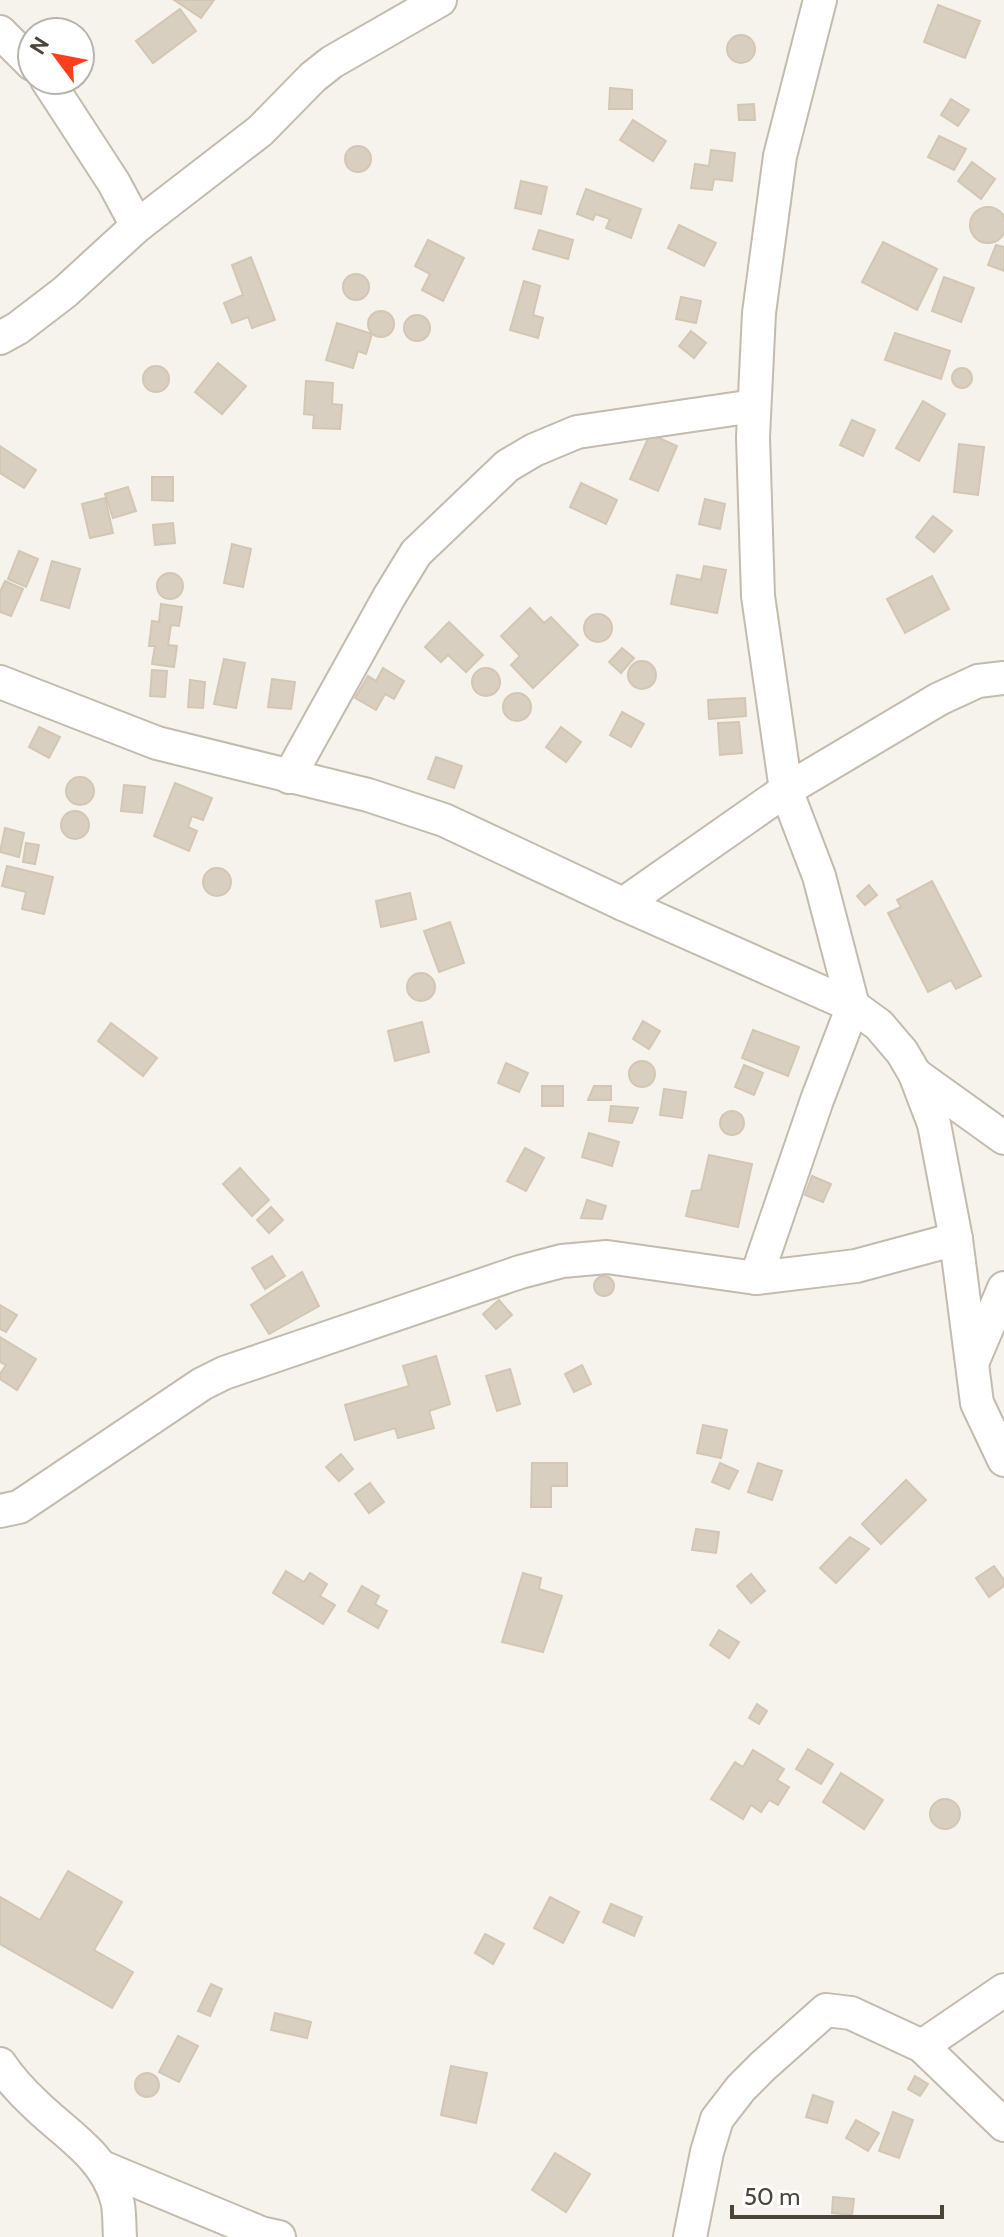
<svg xmlns="http://www.w3.org/2000/svg" width="1004" height="2237" font-family="Cabin,sans-serif">
	<style>
		.building { fill: #d8cfc1; stroke: #d3c7b4; stroke-width: 2 }
		.lines { fill: none; stroke-linecap: round; stroke-linejoin: round }
		.minor-casing { stroke: #c2bbae; stroke-width: 36 }
		.minor { stroke: #fff; stroke-width: 32 }
	</style>
	<rect width="100%" height="100%" fill="#f6f3ec"/>
	<g class="building">
		<polygon points="174,0 214,0 201,18"/>
		<polygon points="938,5 980,21 965,58 924,42"/>
		<polygon points="180,9 196,31 153,63 136,41"/>
		<circle cx="741" cy="49" r="14"/>
		<polygon points="610,88 632,90 632,109 609,109"/>
		<polygon points="951,99 969,110 958,126 941,115"/>
		<polygon points="754,104 755,120 739,120 738,105"/>
		<polygon points="633,120 666,141 653,161 620,140"/>
		<polygon points="939,136 966,149 954,170 928,157"/>
		<circle cx="358" cy="159" r="13"/>
		<polygon points="711,150 735,153 732,181 714,179 712,190 691,188 695,164 709,166"/>
		<polygon points="972,162 995,179 981,199 958,181"/>
		<polygon points="521,181 547,187 541,214 515,208"/>
		<polygon points="586,189 641,209 631,238 606,228 610,219 595,214 593,220 577,214"/>
		<circle cx="988" cy="225" r="18"/>
		<polygon points="679,225 716,243 704,266 668,248"/>
		<polygon points="539,230 573,240 568,259 533,249"/>
		<polygon points="428,240 464,258 443,301 422,290 430,274 415,266"/>
		<polygon points="883,242 937,269 917,310 862,282"/>
		<polygon points="996,245 1004,247 1004,271 988,265"/>
		<polygon points="251,257 275,320 252,328 248,317 232,323 224,303 243,295 232,265"/>
		<circle cx="356" cy="287" r="13"/>
		<polygon points="944,277 974,288 961,322 932,311"/>
		<polygon points="524,281 540,286 533,315 543,318 538,338 510,330"/>
		<polygon points="681,297 701,301 696,323 676,319"/>
		<circle cx="381" cy="324" r="13"/>
		<circle cx="417" cy="328" r="13"/>
		<polygon points="337,323 372,334 366,354 358,351 353,368 326,360"/>
		<polygon points="691,331 706,343 694,358 679,346"/>
		<polygon points="895,333 950,351 941,379 885,360"/>
		<polygon points="218,363 246,386 222,414 195,392"/>
		<circle cx="156" cy="379" r="13"/>
		<circle cx="962" cy="378" r="10"/>
		<polygon points="306,381 333,383 332,404 342,405 340,429 313,428 314,415 304,414"/>
		<polygon points="923,401 945,414 919,461 896,448"/>
		<polygon points="852,420 875,430 863,456 840,445"/>
		<polygon points="650,434 677,446 658,491 630,479"/>
		<polygon points="959,444 984,447 978,495 954,492"/>
		<polygon points="0,446 36,470 24,488 0,473"/>
		<polygon points="152,477 173,477 173,501 152,500"/>
		<polygon points="581,483 617,500 606,524 570,507"/>
		<polygon points="128,487 136,511 113,518 105,494"/>
		<polygon points="105,498 113,533 90,538 82,504"/>
		<polygon points="705,499 725,504 720,529 699,524"/>
		<polygon points="933,516 952,531 934,552 916,537"/>
		<polygon points="173,523 175,543 155,545 153,525"/>
		<polygon points="232,544 251,549 243,587 224,583"/>
		<polygon points="19,551 38,559 26,587 8,579"/>
		<polygon points="52,561 80,569 69,608 41,600"/>
		<polygon points="704,566 726,570 717,613 671,604 677,575 701,580"/>
		<circle cx="170" cy="586" r="13"/>
		<polygon points="932,576 949,609 905,633 887,599"/>
		<polygon points="5,581 23,589 11,616 0,612 0,592"/>
		<polygon points="161,604 182,607 179,626 171,625 168,645 177,646 174,667 152,664 155,646 149,646 152,621 159,622"/>
		<polygon points="530,608 544,623 551,617 578,645 533,688 511,665 520,656 501,636"/>
		<circle cx="598" cy="628" r="14"/>
		<polygon points="449,622 483,655 466,672 448,655 441,662 425,647"/>
		<polygon points="622,648 634,658 621,673 609,662"/>
		<polygon points="224,659 245,663 236,708 214,704"/>
		<circle cx="642" cy="675" r="14"/>
		<circle cx="486" cy="682" r="14"/>
		<polygon points="383,668 404,681 394,699 385,694 376,710 355,698 368,676 376,681"/>
		<polygon points="152,670 167,671 165,697 150,696"/>
		<polygon points="272,679 295,682 291,709 268,707"/>
		<polygon points="190,680 205,682 203,708 188,707"/>
		<circle cx="517" cy="707" r="14"/>
		<polygon points="745,698 746,716 709,719 708,700"/>
		<polygon points="622,712 644,724 631,747 610,735"/>
		<polygon points="739,722 742,753 720,755 718,723"/>
		<polygon points="39,727 60,737 49,758 29,747"/>
		<polygon points="561,727 581,742 566,762 546,747"/>
		<polygon points="436,757 462,766 454,788 428,779"/>
		<circle cx="80" cy="791" r="14"/>
		<polygon points="175,783 212,798 203,820 192,816 188,827 197,831 189,851 154,836"/>
		<polygon points="124,785 145,787 142,813 121,811"/>
		<circle cx="75" cy="825" r="14"/>
		<polygon points="5,828 24,833 19,857 0,852"/>
		<polygon points="26,843 39,845 35,864 23,862"/>
		<polygon points="7,866 53,877 44,914 22,909 26,892 2,886"/>
		<circle cx="217" cy="882" r="14"/>
		<polygon points="932,881 981,976 956,989 951,980 928,992 888,913 901,907 897,900"/>
		<polygon points="869,885 877,895 865,905 857,896"/>
		<polygon points="410,893 416,919 381,927 376,901"/>
		<polygon points="450,922 464,963 439,972 424,931"/>
		<circle cx="421" cy="987" r="14"/>
		<polygon points="643,1021 660,1031 649,1049 633,1039"/>
		<polygon points="422,1022 429,1052 395,1061 388,1031"/>
		<polygon points="111,1023 157,1058 143,1076 98,1041"/>
		<polygon points="753,1030 799,1047 788,1076 742,1058"/>
		<circle cx="642" cy="1074" r="13"/>
		<polygon points="506,1063 528,1073 519,1092 498,1083"/>
		<polygon points="744,1065 763,1073 754,1095 735,1087"/>
		<rect x="542" y="1086" width="21" height="20"/>
		<polygon points="594,1086 611,1086 611,1100 588,1100"/>
		<polygon points="664,1089 686,1092 682,1118 660,1115"/>
		<polygon points="611,1106 638,1108 632,1123 609,1121"/>
		<circle cx="732" cy="1123" r="12"/>
		<polygon points="589,1133 619,1142 612,1166 582,1157"/>
		<polygon points="525,1148 544,1158 526,1191 507,1181"/>
		<polygon points="709,1155 752,1164 738,1227 686,1216 692,1191 701,1190"/>
		<polygon points="240,1168 269,1200 252,1216 223,1184"/>
		<polygon points="812,1176 831,1184 823,1202 805,1195"/>
		<polygon points="587,1200 606,1206 602,1219 581,1218"/>
		<polygon points="271,1207 283,1220 269,1233 257,1220"/>
		<polygon points="272,1256 285,1276 265,1289 252,1268"/>
		<polygon points="302,1272 319,1306 269,1334 251,1305"/>
		<circle cx="604" cy="1286" r="10"/>
		<polygon points="499,1300 512,1315 496,1329 483,1314"/>
		<polygon points="0,1305 17,1315 6,1332 0,1329"/>
		<polygon points="0,1337 36,1359 17,1390 0,1379 0,1374 6,1365 0,1362"/>
		<polygon points="436,1356 450,1404 429,1411 434,1428 398,1438 395,1428 355,1440 345,1405 409,1386 403,1366"/>
		<polygon points="582,1365 591,1384 574,1392 565,1374"/>
		<polygon points="510,1369 520,1404 497,1411 486,1376"/>
		<polygon points="703,1425 727,1430 721,1458 697,1453"/>
		<polygon points="341,1454 353,1469 339,1481 326,1467"/>
		<polygon points="532,1463 567,1463 567,1486 551,1486 551,1507 531,1507"/>
		<polygon points="720,1463 738,1471 729,1489 712,1482"/>
		<polygon points="758,1463 782,1471 772,1500 748,1492"/>
		<polygon points="906,1480 926,1500 881,1544 862,1524"/>
		<polygon points="370,1483 384,1502 369,1513 355,1494"/>
		<polygon points="696,1529 719,1532 716,1553 692,1550"/>
		<polygon points="850,1537 869,1549 836,1583 820,1568"/>
		<polygon points="994,1566 1004,1580 1004,1586 989,1597 976,1578"/>
		<polygon points="286,1571 304,1582 310,1573 327,1584 320,1596 335,1605 323,1624 273,1593"/>
		<polygon points="523,1573 541,1578 539,1589 562,1596 543,1652 502,1642"/>
		<polygon points="751,1574 765,1591 751,1603 737,1586"/>
		<polygon points="362,1586 379,1596 375,1604 387,1611 378,1628 348,1611"/>
		<polygon points="719,1630 739,1642 729,1658 710,1645"/>
		<polygon points="757,1704 767,1711 759,1724 749,1718"/>
		<polygon points="808,1749 833,1764 821,1784 796,1769"/>
		<polygon points="753,1750 784,1769 777,1780 789,1787 778,1805 769,1800 761,1812 751,1805 743,1819 711,1799 735,1762 743,1767"/>
		<polygon points="841,1773 883,1800 864,1829 823,1802"/>
		<circle cx="945" cy="1814" r="15"/>
		<polygon points="68,1871 122,1902 94,1950 133,1972 112,2008 0,1944 0,1897 40,1920"/>
		<polygon points="550,1897 579,1912 563,1943 534,1928"/>
		<polygon points="611,1904 642,1917 634,1936 603,1922"/>
		<polygon points="485,1934 504,1944 493,1964 475,1953"/>
		<polygon points="211,1984 222,1989 210,2016 198,2011"/>
		<polygon points="275,2013 311,2022 307,2038 271,2030"/>
		<polygon points="178,2036 198,2046 179,2082 159,2072"/>
		<polygon points="451,2066 487,2073 476,2123 441,2115"/>
		<circle cx="147" cy="2085" r="12"/>
		<polygon points="915,2076 928,2084 920,2096 908,2089"/>
		<polygon points="813,2095 833,2102 827,2123 806,2117"/>
		<polygon points="893,2112 913,2120 899,2158 879,2151"/>
		<polygon points="856,2120 879,2133 868,2151 846,2138"/>
		<polygon points="555,2153 590,2174 566,2212 532,2190"/>
		<polygon points="833,2197 854,2199 852,2215 832,2213"/>
	</g>
	<g class="lines">
		<defs>
			<g id="minor">
				<polyline points="0,32 32,64"/>
				<polyline points="47,80 114,183 137,226"/>
				<polyline points="0,338 18,328 65,292 137,226 260,131 313,77 332,62 440,0"/>
				<polyline points="0,682 157,743 368,795 444,820 623,904 853,1006 879,1025 902,1052 915,1074 934,1124 956,1239 977,1403 1004,1460"/>
				<polyline points="289,777 389,597 416,553 507,466 534,450 577,432 754,406"/>
				<polyline points="623,904 786,790 939,699 978,681 1004,678"/>
				<polyline points="915,1074 1004,1138"/>
				<polyline points="756,1278 817,1100 853,1006 819,876 786,790 758,596 753,437 759,313 780,156 820,0"/>
				<polyline points="973,1361 1004,1288"/>
				<polyline points="0,1511 19,1507 202,1384 224,1373 520,1272 562,1261 607,1257 756,1278 856,1266 956,1239"/>
				<polyline points="922,2046 1004,1990"/>
				<path d="M0,2064C10,2079 24,2094 37,2106C67,2135 105,2156 117,2200C120,2211 119,2225 120,2237"/>
				<polyline points="102,2167 261,2233 279,2237"/>
				<polyline points="690,2237 707,2152 717,2119 741,2088 763,2066 826,2010 851,2013 922,2046 1004,2125"/>
			</g>
		</defs>
		<use href="#minor" class="minor-casing"/>
		<use href="#minor" class="minor"/>
	</g>
	<g transform="translate(56 56) rotate(302)"><circle r="38" fill="#ffffff" stroke="#b7b4b0" stroke-width="2"/>
	<path d="M0-6L14 30L0 20L-14 30Z" fill="#fc3f1d"/>
	<text y="-12" font-size="22" font-weight="bold" text-anchor="middle" fill="#4b4439">N</text>
	</g>
	<path d="M732 2205v12h210v-12" fill="none" stroke="#4b4439" stroke-width="4"/>
	<text x="744" y="2205" font-size="24" fill="#4b4439" stroke="#ffffff" stroke-width="6" paint-order="stroke">50 m</text>
</svg>
